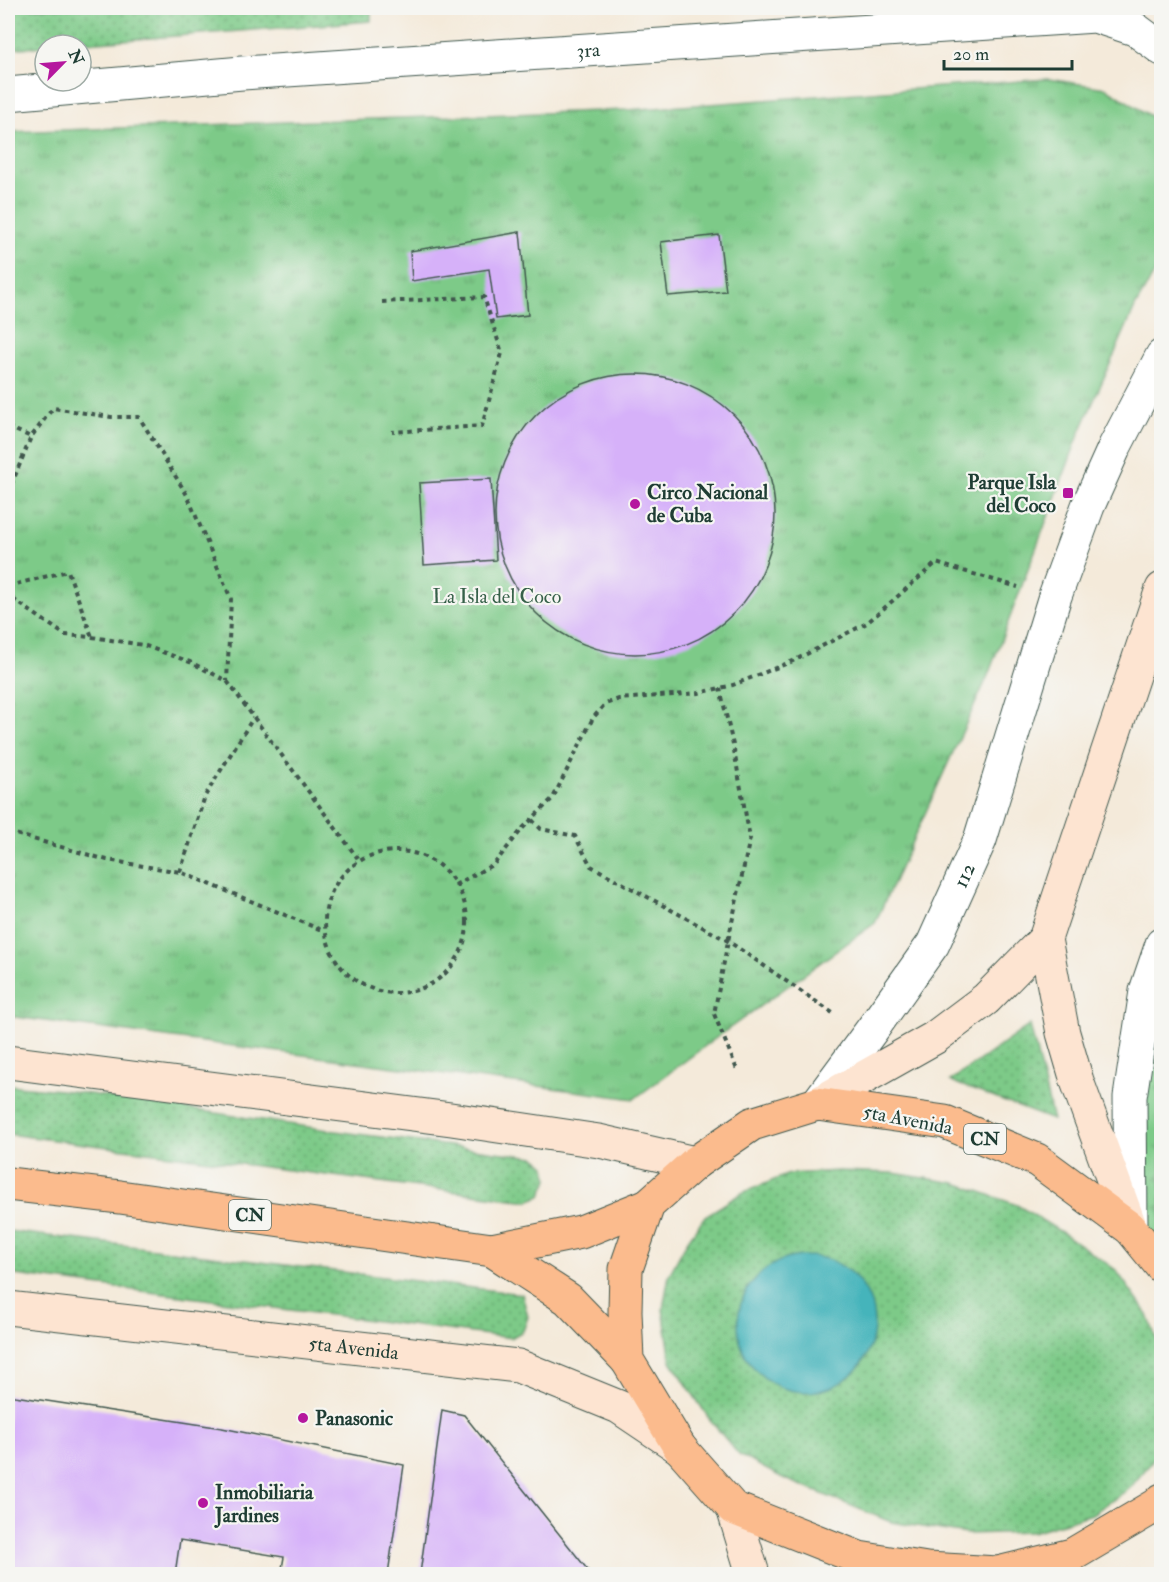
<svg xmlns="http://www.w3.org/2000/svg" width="1169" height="1582" font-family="'IM FELL Double Pica',serif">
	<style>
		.grass { fill: url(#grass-dots); stroke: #4e845e; stroke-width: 1.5 }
		.park { fill: url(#park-tufts); stroke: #4e845e; stroke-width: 1.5 }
		.water { fill: #44b4bb; stroke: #327878; stroke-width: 1.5 }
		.building { fill: #d6b1f9 }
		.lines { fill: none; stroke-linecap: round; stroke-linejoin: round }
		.minor-casing { stroke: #3f574d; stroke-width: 35 }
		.secondary-casing { stroke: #3f574d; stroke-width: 35 }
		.trunk-casing { stroke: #3f574d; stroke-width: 35 }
		.path { stroke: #3f574d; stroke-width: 4; stroke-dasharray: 4.5 4.5; stroke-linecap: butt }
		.minor { stroke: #fff; stroke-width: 33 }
		.secondary { stroke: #fde4d1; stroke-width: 33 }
		.trunk { stroke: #fbbb8d; stroke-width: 33 }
		.poi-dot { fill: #b5179e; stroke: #f6f6f2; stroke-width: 2 }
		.labels { text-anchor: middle; stroke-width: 4.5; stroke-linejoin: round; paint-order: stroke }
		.shield { fill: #f6f6f2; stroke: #60746d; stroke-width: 1.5 }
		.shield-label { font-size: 18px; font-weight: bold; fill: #1f3d34 }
		.street-label { font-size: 20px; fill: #1f3d34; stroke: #f6f6f2 }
		.poi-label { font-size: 20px; font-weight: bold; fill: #1f3d34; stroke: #f6f6f2; text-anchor: start }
		.park-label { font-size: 20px; fill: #366049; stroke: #f6f6f2 }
	</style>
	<defs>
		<pattern id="grass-dots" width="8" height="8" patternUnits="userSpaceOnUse" patternTransform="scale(1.5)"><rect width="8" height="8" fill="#7dca88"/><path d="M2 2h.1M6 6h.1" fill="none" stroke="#66a570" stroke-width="1.8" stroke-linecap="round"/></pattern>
		<pattern id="park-tufts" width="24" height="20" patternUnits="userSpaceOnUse" patternTransform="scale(1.5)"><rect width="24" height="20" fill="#7dca88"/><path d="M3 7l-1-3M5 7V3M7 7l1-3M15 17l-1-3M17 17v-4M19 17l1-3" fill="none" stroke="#66a570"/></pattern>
	</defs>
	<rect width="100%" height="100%" fill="#f6f6f2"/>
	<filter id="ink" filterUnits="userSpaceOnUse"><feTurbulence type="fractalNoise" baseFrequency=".0167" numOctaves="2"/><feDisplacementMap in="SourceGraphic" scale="12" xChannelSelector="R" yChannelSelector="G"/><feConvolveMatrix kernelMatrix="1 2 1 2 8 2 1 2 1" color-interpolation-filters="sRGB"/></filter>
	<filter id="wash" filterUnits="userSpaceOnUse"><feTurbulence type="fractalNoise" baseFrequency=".008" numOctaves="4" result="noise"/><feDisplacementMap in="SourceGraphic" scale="24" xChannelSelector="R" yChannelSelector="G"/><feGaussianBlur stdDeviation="1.35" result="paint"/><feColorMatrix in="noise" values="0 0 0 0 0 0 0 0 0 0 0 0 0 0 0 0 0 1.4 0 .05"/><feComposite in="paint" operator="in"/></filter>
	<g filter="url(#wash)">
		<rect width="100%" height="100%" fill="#f4eada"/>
		<g class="grass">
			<polygon points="8,8 371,8 371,21 8,49"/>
			<polygon points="1030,1025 1053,1120 950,1081"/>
			<polygon points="8,1085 70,1091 335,1131 535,1157 546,1166 548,1179 541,1196 528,1201 8,1134"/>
			<polygon points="839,1171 893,1173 956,1183 1017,1205 1066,1235 1116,1270 1148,1315 1161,1353 1161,1432 1155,1458 1129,1489 1092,1514 1032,1532 967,1534 891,1522 783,1478 739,1455 710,1420 671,1361 663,1309 669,1275 688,1240 705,1216 742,1193 789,1174"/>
			<polygon points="8,1231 522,1294 528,1317 523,1331 511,1338 8,1274"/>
		</g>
		<g class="park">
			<polygon points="1048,79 1106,88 1152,117 1161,130 1161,262 1136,305 1080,432 987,678 875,923 716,1038 634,1099 8,1016 8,132 627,110"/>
			<polygon points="1161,943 1161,1267 1131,1229"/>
		</g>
		<circle class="water" cx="806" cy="1324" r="68"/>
		<g id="blocks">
			<g class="building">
				<polygon points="520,232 528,315 496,319 489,269 412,281 410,251"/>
				<polygon points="719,235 726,291 668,296 661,242"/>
				<circle cx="635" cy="514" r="140"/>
				<polygon points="491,479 496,560 424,565 419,483"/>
				<polygon points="8,1395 222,1428 404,1465 388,1574 281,1574 284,1557 180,1540 175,1574 8,1574"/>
				<polygon points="442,1410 464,1415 591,1574 420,1574"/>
			</g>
		</g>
	</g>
	<g filter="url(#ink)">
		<use href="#blocks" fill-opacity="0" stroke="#3f574d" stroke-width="1.5"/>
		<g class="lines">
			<defs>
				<g id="minor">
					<path id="s1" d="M8,94L242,73L1095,16L1135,29L1162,49"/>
					<path id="s2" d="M817,1104L874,1027L933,944L980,840L1055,596L1088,506L1115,446L1162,356"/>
					<polyline points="1131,1224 1130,1097 1146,991 1162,944"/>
				</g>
				<g id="secondary">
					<polyline points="1045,939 1063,1033 1077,1081 1131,1229"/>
					<polyline points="8,1062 451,1119 599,1141 695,1163"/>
					<polyline points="817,1104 934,1038 986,999 1045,939 1162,589"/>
					<path id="s3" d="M8,1308L518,1366L619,1407L680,1448"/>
					<polyline points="733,1508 753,1574"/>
				</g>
				<g id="trunk">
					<polyline points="8,1184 120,1197 492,1250 581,1232 648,1205"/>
					<polyline points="492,1250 568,1299 627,1360"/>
					<polyline points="1162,1267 1131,1229 1037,1160 945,1122 817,1104 752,1124 695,1163 648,1205 626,1269 625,1311 627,1360 680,1448 733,1508 859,1558 927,1569 998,1573 1072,1555 1157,1505 1162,1500"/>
				</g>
			</defs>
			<use href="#minor" class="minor-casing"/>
			<use href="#secondary" class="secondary-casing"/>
			<use href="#trunk" class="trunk-casing"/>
			<g class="path">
				<polyline points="382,302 484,297 502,353 482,426 392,432"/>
				<polyline points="8,427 31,437"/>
				<polyline points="8,493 31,437 53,408 111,417 139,417 187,495 231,599 227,681"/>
				<polyline points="8,586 68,571 92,637"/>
				<polyline points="8,591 13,599 8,622"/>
				<polyline points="13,599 65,635 92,637 143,645 190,662 227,681 359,860"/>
				<polyline points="720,688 733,745 750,838 728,941 714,1014 738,1072"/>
				<polyline points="532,820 541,829 575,836 591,866 728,941 834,1014"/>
				<polyline points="8,832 107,860 180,872 324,931"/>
				<circle cx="396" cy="922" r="71"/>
				<polyline points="180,872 205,796 253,718"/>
				<polyline points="455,885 494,864 523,828 553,798 593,718 605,704 619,699 699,693 733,685 793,661 867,623 936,563 1018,587"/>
			</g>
			<use href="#minor" class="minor"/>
			<use href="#secondary" class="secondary"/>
			<use href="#trunk" class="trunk"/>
		</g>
	</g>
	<g class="poi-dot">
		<rect x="1062" y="487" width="12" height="12" rx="3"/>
		<circle cx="635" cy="504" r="6"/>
		<circle cx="303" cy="1418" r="6"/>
		<circle cx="203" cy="1503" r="6"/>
	</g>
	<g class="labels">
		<g class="shield">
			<rect x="964" y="1124" width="42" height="30" rx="4.5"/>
			<rect x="229" y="1200" width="42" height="30" rx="4.5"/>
		</g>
		<g class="shield-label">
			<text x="985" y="1145">CN</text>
			<text x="250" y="1221">CN</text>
		</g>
		<g class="street-label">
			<text dy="7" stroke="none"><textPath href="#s1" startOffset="582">3ra</textPath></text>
			<text dy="7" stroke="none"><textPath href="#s2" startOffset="273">112</textPath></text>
			<text transform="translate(908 1119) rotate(11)" y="7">5ta Avenida</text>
			<text dy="7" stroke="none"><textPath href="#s3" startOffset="348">5ta Avenida</textPath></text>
		</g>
		<g class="poi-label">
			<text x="1056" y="489" text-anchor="end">Parque Isla<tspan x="1056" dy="23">del Coco</tspan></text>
			<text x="647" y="499">Circo Nacional<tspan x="647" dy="23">de Cuba</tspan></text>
			<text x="315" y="1425">Panasonic</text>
			<text x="215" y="1499">Inmobiliaria<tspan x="215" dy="23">Jardines</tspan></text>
		</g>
		<g class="park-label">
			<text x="497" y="603">La Isla del Coco</text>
		</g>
	</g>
	<rect width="1169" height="1582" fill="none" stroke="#f6f6f2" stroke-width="30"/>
	<g transform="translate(63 63) rotate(65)"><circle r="28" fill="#f6f6f2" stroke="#a0aca6" stroke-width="1.5"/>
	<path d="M0-4.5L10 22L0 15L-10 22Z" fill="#b5179e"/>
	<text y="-9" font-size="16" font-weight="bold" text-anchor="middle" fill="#1f3d34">N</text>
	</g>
	<path d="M944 60v9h128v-9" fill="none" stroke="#1f3d34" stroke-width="3"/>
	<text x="953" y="60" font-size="18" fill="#1f3d34" stroke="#f6f6f2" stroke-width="4.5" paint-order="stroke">20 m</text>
</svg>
